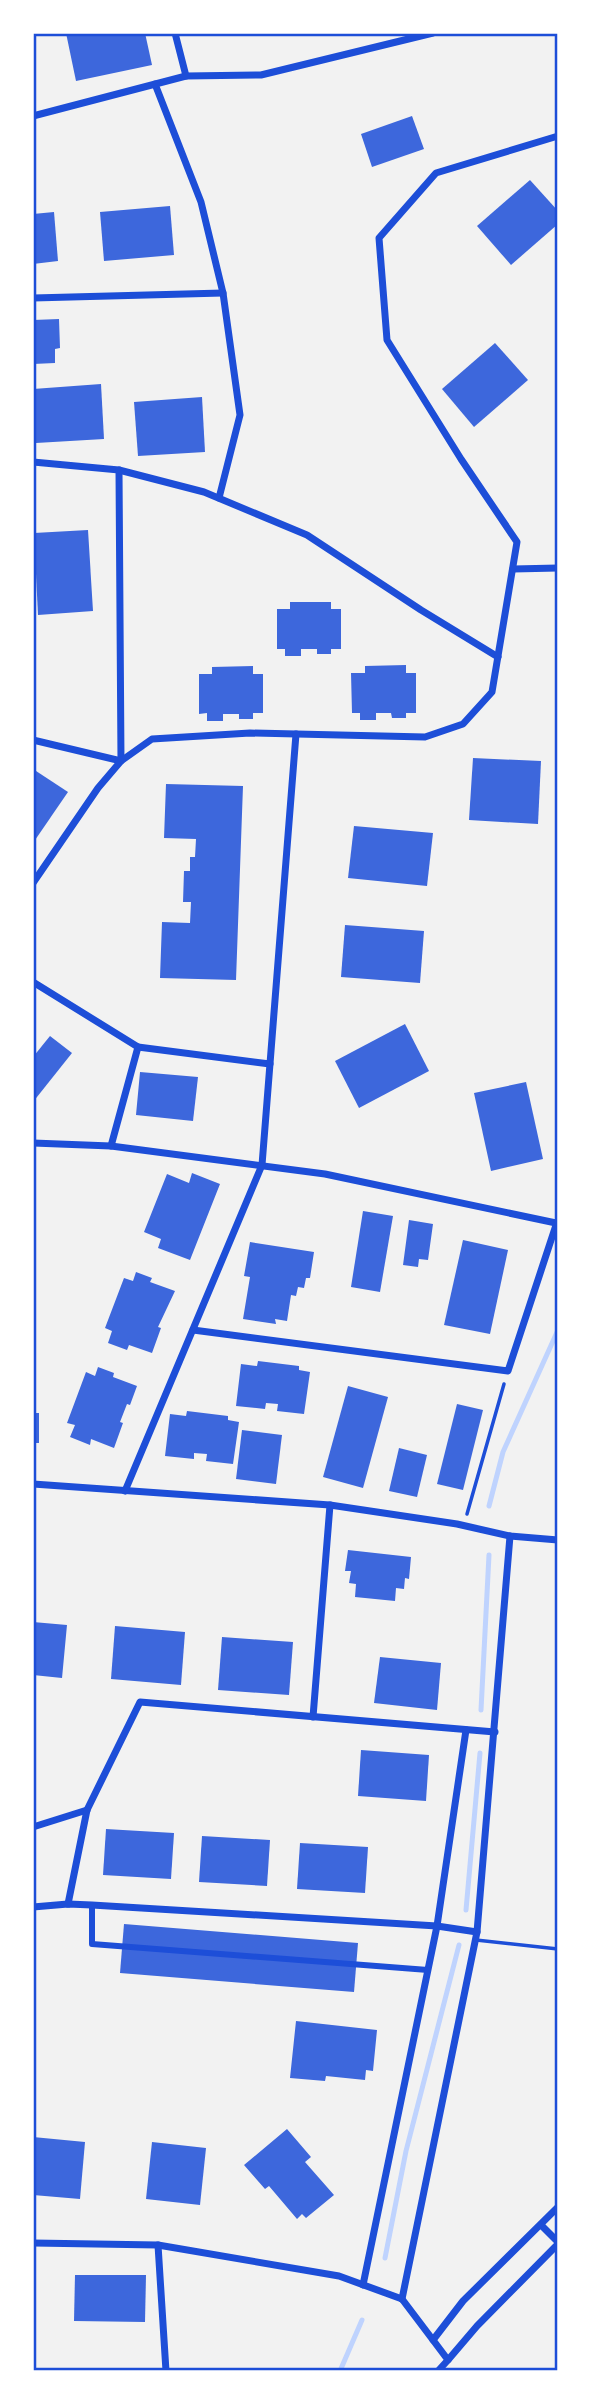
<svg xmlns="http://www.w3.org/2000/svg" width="591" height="2404" font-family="'Fira Sans Condensed',sans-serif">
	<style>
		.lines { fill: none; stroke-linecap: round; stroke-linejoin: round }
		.stream { stroke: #bfd3fe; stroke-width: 5 }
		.building { fill: #3d67dc }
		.path { stroke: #1d4ed8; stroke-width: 3.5 }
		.service { stroke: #1d4ed8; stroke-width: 3.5 }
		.pedestrian { stroke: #1d4ed8; stroke-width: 6 }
		.minor { stroke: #1d4ed8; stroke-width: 7 }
		.neatline { fill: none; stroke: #1d4ed8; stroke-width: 2.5 }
	</style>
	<rect width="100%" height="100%" fill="#f2f2f2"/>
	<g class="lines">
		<g class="stream">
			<polyline points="489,1506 503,1452 558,1330"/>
			<polyline points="481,1710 489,1555"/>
			<polyline points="466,1910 480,1753"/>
			<polyline points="385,2258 406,2151 459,1945"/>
			<polyline points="340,2371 362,2320"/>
		</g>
	</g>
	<g class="building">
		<polygon points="66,33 145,33 152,65 76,81"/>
		<polygon points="412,116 424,149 372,167 361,134"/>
		<polygon points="530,180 558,211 558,224 511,265 477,226"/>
		<polygon points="170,206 174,255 104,261 100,212"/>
		<polygon points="54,212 58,261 33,264 33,214"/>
		<polygon points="59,319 60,348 55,349 55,363 33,364 33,320"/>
		<polygon points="495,343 528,380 474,427 442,389"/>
		<polygon points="101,384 104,439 36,443 33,389"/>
		<polygon points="202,397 205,452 138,456 134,402"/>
		<polygon points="88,530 93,611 38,615 34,533"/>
		<polygon points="290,602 331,602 331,609 341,609 341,649 331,649 331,654 317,654 317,649 301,649 301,656 285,656 285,649 277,649 277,609 290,609"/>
		<polygon points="406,665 406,673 416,673 416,713 406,713 406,718 392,718 391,713 376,713 376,720 360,720 360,713 352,713 351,673 365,673 365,666"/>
		<polygon points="253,666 253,674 263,674 263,713 253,713 253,719 239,719 239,714 223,714 223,721 207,721 207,713 199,714 199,674 212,674 212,667"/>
		<polygon points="473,758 541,761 538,824 469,820"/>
		<polygon points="33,769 68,792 33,843"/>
		<polygon points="166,784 243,786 236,980 160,978 162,922 190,923 191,902 183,902 184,871 190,871 190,857 195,857 196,839 164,838"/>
		<polygon points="354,826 433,833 427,886 348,878"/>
		<polygon points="345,925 424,931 420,983 341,977"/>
		<polygon points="405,1024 429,1071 359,1108 335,1061"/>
		<polygon points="50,1036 72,1053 33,1102 33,1057"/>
		<polygon points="140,1072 198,1077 193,1121 136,1115"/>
		<polygon points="526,1082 543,1159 491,1171 474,1093"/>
		<polygon points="192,1173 220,1184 190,1260 158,1248 161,1239 144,1232 167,1174 189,1183"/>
		<polygon points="363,1211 393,1216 380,1292 351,1287"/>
		<polygon points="409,1220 433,1224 428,1260 419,1259 418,1267 403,1265"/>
		<polygon points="463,1240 508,1250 490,1334 444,1325"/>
		<polygon points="250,1242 314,1252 310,1278 306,1278 304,1288 298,1287 296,1296 291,1295 287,1321 275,1319 276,1324 243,1319 250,1277 244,1276"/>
		<polygon points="136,1272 152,1278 150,1282 175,1291 158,1327 161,1328 152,1353 129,1345 127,1350 108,1343 112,1331 105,1328 124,1278 133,1281"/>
		<polygon points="258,1361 299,1366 299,1370 310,1372 304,1414 277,1411 278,1404 266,1403 265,1409 236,1406 241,1364 257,1366"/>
		<polygon points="98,1367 114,1373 113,1377 137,1386 130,1405 127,1404 120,1422 123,1423 114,1448 91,1439 90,1445 70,1437 75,1425 67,1423 86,1372 95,1376"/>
		<polygon points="348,1386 388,1397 363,1488 323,1477"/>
		<polygon points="457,1404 483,1410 463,1490 437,1484"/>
		<polygon points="187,1411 228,1416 228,1420 239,1422 233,1464 206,1461 207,1454 194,1453 194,1459 165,1456 170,1414 186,1416"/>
		<rect x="33" y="1413" width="6" height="30"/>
		<polygon points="242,1430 282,1435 276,1484 236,1479"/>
		<polygon points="399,1448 427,1455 417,1497 389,1491"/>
		<polygon points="348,1550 411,1557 409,1579 405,1578 404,1589 396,1588 395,1601 355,1597 356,1584 349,1583 351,1571 345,1571"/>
		<polygon points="33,1622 67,1625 62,1678 33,1675"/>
		<polygon points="115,1626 185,1632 181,1685 111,1679"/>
		<polygon points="222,1637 293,1642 289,1695 218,1690"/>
		<polygon points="380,1657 441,1663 437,1710 374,1703"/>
		<polygon points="361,1750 429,1755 426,1801 358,1796"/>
		<polygon points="106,1829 174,1833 171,1879 103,1875"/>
		<polygon points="202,1836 270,1840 267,1886 199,1882"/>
		<polygon points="300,1843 368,1847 365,1893 297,1889"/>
		<polygon points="124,1924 358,1943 354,1992 120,1973"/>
		<polygon points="296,2021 377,2030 373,2071 366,2070 365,2080 326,2076 325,2081 290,2078"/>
		<polygon points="287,2129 311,2157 305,2162 334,2195 306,2218 302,2214 297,2219 269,2186 265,2189 244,2165"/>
		<polygon points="33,2137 85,2142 80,2199 33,2195"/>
		<polygon points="152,2142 206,2148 200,2205 146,2199"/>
		<polygon points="75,2275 146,2275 145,2322 74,2321"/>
	</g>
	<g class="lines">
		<polyline class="path" points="467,1514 504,1384"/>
		<polyline class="service" points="476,1940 558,1949"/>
		<polyline class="pedestrian" points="92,1905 92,1944 428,1970"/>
		<g class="minor">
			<polyline points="175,33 186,76"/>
			<polyline points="155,84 201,202 223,293 240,415 219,498"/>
			<polyline points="33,116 186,76 261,75 433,33"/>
			<polyline points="33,298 223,293"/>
			<polyline points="33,462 119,470 121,761 33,740"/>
			<polyline points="119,470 204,492 307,535 421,610 498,657"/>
			<polyline points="513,569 558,568"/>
			<polyline points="33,883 98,788 121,761 152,739 250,733 425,737 463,724 492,692 517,542 461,459 387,340 379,238 436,173 558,136"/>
			<polyline points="33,982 138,1047 270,1064"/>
			<polyline points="33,1143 111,1146 325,1174 556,1223"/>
			<polyline points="111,1146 138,1047"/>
			<polyline points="193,1330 508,1371 557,1222"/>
			<polyline points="33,1484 330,1505 457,1524 510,1536 558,1540"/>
			<polyline points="125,1491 262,1165 296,734"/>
			<polyline points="313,1717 330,1505"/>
			<polyline points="33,1827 87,1810"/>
			<polyline points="68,1904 87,1810 140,1702 495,1732"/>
			<polyline points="33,1907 68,1904 92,1905 437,1926 477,1932 402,2299"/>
			<polyline points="477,1932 510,1536"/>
			<polyline points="541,2225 558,2242"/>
			<polyline points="33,2243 158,2245 339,2276 402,2299 433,2340"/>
			<polyline points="158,2245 166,2371"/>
			<polyline points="363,2285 437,1926 466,1730"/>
			<polyline points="448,2360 477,2326 558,2244"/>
			<polyline points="438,2371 448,2360 433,2340 463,2301 558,2207"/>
		</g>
	</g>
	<rect width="591" height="2404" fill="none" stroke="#ffffff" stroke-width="70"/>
	<rect x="35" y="35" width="521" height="2334" class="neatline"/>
</svg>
